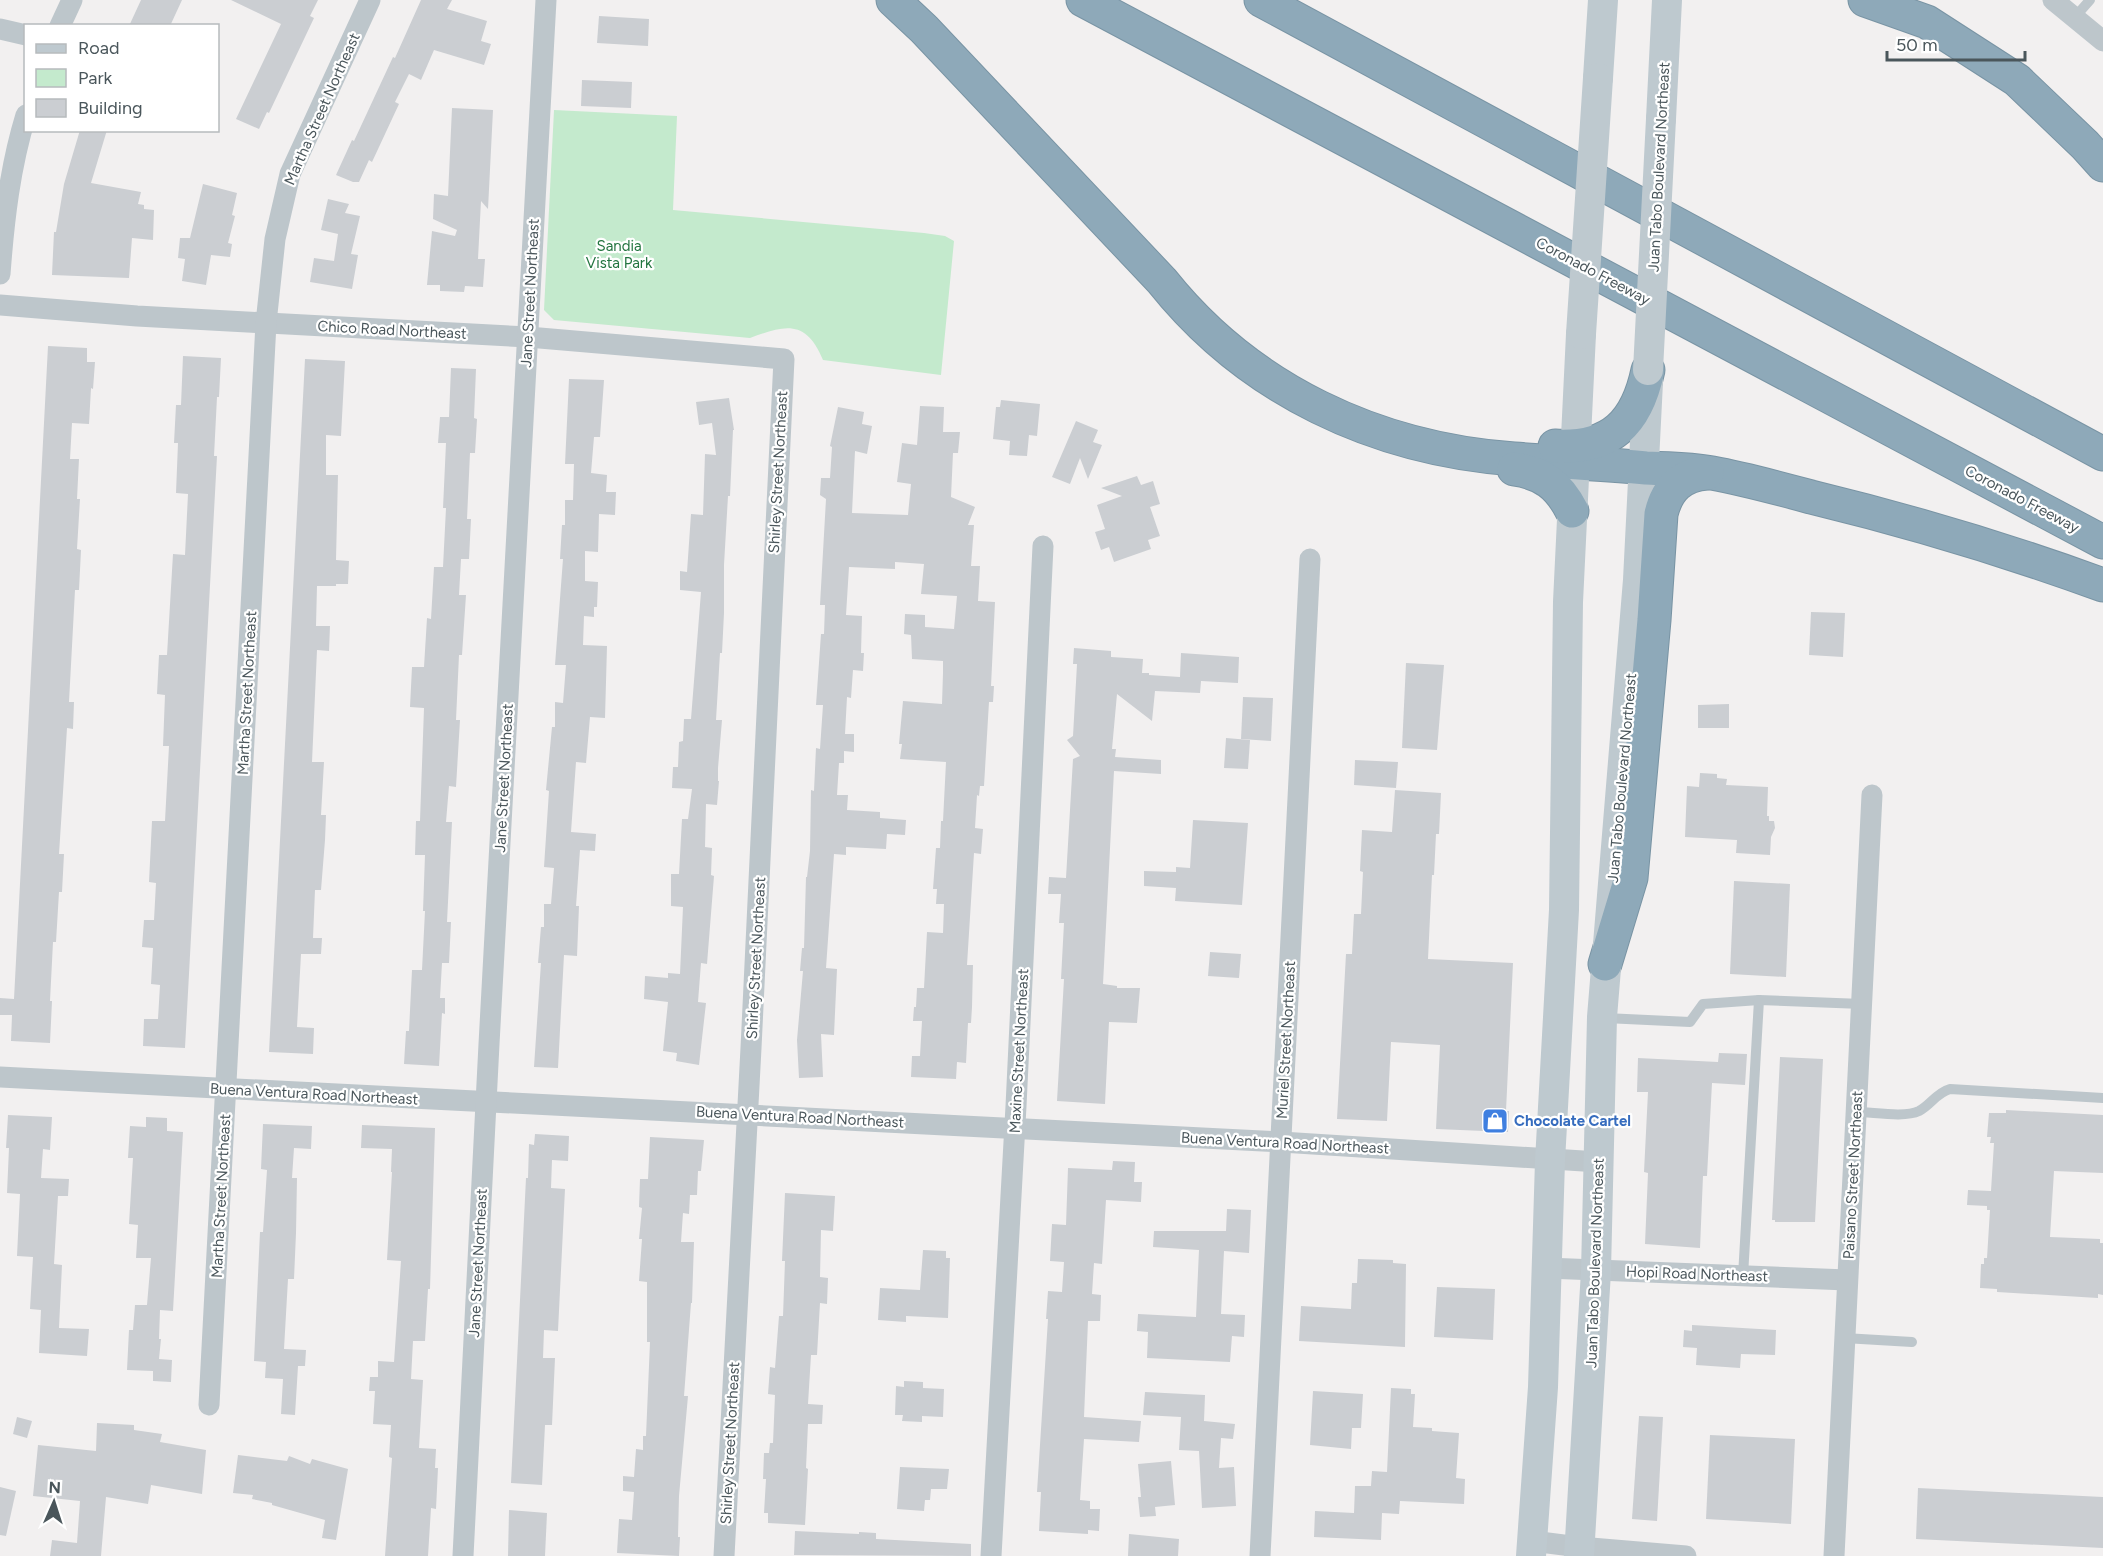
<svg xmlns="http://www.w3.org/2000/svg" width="2103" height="1556" font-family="Figtree,sans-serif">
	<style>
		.green { fill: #c4eacd }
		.building { fill: #cbced2 }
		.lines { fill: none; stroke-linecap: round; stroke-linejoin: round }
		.motorway-casing { stroke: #7994a4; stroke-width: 35 }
		.service { stroke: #bdc6cb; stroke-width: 10 }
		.minor { stroke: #bdc6cb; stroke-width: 21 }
		.secondary { stroke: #bec9cf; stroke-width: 30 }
		.motorway { stroke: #8ea9b9; stroke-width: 33 }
		.secondary-bridge { stroke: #bec9cf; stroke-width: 30 }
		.labels { text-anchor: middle; stroke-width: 4.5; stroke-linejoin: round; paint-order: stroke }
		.street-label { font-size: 15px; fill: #4a565b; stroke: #fff }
		.park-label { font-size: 15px; fill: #237540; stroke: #fff }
		.shop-label { font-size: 15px; font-weight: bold; fill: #366cbe; stroke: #fff; text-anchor: start }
	</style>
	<rect width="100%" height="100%" fill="#f2f0f0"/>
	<path class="green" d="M554,110L677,116L673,210L924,233L945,236L954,241L941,375L823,360C806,319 785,325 750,338L554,320L544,310Z"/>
	<g class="building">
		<polygon points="141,0 182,0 170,26 129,26"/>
		<polygon points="231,0 318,0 310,16 314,18 269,113 267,112 259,129 236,119 281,24"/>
		<polygon points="421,0 452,0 447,9 487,21 481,41 491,44 484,65 434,50 421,80 409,74 395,102 399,104 372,162 369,160 359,182 353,182 336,175 352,140 354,141 393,57 395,58"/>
		<polygon points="599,16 649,19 648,46 597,43"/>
		<polygon points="582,80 632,82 631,108 581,106"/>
		<polygon points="452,108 493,110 488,209 481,201 478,259 485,259 483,287 465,286 464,292 440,291 440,285 427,285 432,231 455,236 457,230 433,219 434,194 448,196"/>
		<polygon points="80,130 107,130 91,183 141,192 138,204 144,205 144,209 154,210 153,240 132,238 129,278 52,275 54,232 56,232 64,184"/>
		<polygon points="203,184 237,193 232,215 235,216 228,243 232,244 230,257 211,255 206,285 182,281 185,259 178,258 180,238 190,238"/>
		<polygon points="328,199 349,204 345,213 360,216 351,254 358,255 352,289 310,282 314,258 334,261 338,234 321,230"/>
		<polygon points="48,346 87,348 87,362 95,362 93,389 91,388 89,424 72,423 70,459 79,459 77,499 80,499 77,549 81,550 79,590 75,590 69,702 74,702 73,729 67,728 63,792 59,854 64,854 62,892 59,892 56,942 53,942 50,1001 52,1001 50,1043 11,1041 12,1015 0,1015 0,998 14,999"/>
		<polygon points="183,356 221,358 219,397 217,397 214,456 217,456 185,1048 143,1046 144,1019 158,1019 160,985 151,984 153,948 142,947 144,920 154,920 156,883 149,882 152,821 165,821 169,746 163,746 165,695 157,694 159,655 167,655 173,554 185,555 188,494 176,493 178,443 174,443 176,405 181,405"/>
		<polygon points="305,359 345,361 341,436 326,435 326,475 338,475 336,560 349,561 348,584 336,584 336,586 317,586 316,626 330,626 329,651 317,650 312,762 324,762 321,815 326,815 325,840 321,890 315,890 313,938 322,938 321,954 301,954 297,1027 314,1028 313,1054 269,1052"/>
		<polygon points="451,368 476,369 474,418 477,419 475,453 470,453 467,519 471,519 469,559 461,559 459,595 466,595 462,655 459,655 456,720 460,720 456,787 449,786 446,822 452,822 447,922 451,922 449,963 442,963 440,998 445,998 445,1014 442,1013 439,1066 404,1064 406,1031 409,1031 412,970 422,970 425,911 423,911 425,855 415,855 416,821 420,821 424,708 410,707 412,667 424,667 427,618 431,619 434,567 443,567 446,508 443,508 446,443 438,443 440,417 449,417"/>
		<polygon points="569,379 604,380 600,437 594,437 591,473 607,475 606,492 616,492 615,515 599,514 598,552 585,551 585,581 598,582 597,607 594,607 594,617 584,616 583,645 607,646 605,718 590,717 586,763 576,762 571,832 596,834 595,851 580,850 576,906 579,906 577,956 564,955 558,1068 534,1067 541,963 538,963 541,927 544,927 544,904 551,904 554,868 544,867 549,791 546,790 552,727 555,727 555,702 563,703 566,665 555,665 563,559 560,559 562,525 565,525 565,500 573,500 574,464 565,464"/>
		<polygon points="729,398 734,430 733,430 730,496 728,496 724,565 724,613 722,653 720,653 716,720 722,720 718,768 718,781 719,781 717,805 706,804 705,847 712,848 711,875 714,876 707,964 701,963 698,1002 706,1003 699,1065 676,1061 677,1053 663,1051 668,1002 644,999 645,976 668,978 668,973 680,974 683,907 671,906 671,874 679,874 682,819 688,819 692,789 672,788 673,767 678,767 679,742 683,741 684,719 691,719 701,592 680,590 680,571 687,572 691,514 703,515 705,454 716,455 712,423 699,425 696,402"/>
		<polygon points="1001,400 1040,404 1037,436 1029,435 1027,456 1009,455 1010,441 993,439 996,407 1000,407"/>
		<polygon points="920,406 944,407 943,432 960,432 958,453 953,453 951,497 975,507 968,525 974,525 971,566 980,566 978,601 995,602 991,686 994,686 993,702 989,702 984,786 980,786 979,796 977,795 975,828 983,829 981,854 974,853 967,965 973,965 972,1007 971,1023 968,1023 966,1063 957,1062 956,1079 911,1077 912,1056 920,1056 922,1021 913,1021 914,1007 916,1007 917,988 924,988 927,932 943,933 944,904 936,904 937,889 933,889 936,848 940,848 941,821 943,821 946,762 900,759 902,744 899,744 903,701 942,704 943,673 943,661 912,659 911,635 904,634 905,614 925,615 925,627 954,629 957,596 921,594 924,564 895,562 895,569 849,567 846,615 862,616 861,653 864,653 863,671 853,670 851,698 847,697 845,734 854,734 854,752 844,751 844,763 839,763 837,795 848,795 847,810 880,812 880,818 906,820 905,835 887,834 886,849 846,847 846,855 834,854 826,968 837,969 834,1035 821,1034 823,1077 799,1078 797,1040 803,971 800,971 802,948 804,948 806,877 807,877 810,851 811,790 814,791 816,748 820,749 823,705 816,705 821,634 824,634 825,605 820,605 826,499 820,495 821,478 830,478 832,447 830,446 838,407 864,412 862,424 872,426 867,454 855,451 852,513 908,515 911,484 897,482 902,443 917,445"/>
		<polygon points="1076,421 1098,430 1093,442 1102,445 1088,479 1080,458 1070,484 1052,477"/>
		<polygon points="1137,476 1141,485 1153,481 1160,504 1150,507 1160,536 1148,540 1151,549 1114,562 1109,547 1101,550 1095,532 1105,529 1097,505 1122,496 1101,488"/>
		<polygon points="1811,612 1845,613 1843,657 1809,655"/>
		<polygon points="1074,648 1111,651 1111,657 1143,659 1142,673 1149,673 1149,675 1180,677 1181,653 1239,657 1238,683 1201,681 1200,693 1155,691 1152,721 1117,694 1112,749 1116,749 1115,757 1161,760 1161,774 1114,771 1103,984 1117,986 1117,988 1140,988 1137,1023 1109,1022 1105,1104 1057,1101 1064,979 1061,979 1064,923 1059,923 1061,894 1048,894 1049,877 1066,878 1073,759 1080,756 1067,740 1073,736 1077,664 1073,664"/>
		<polygon points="1406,663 1444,665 1437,750 1402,748"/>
		<polygon points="1243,697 1273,698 1271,741 1241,739"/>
		<polygon points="1729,704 1729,728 1698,728 1698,705"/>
		<polygon points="1226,738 1250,740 1248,769 1224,768"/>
		<polygon points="1355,760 1398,762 1396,788 1354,785"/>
		<polygon points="1700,773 1717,774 1717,778 1727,779 1726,785 1768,787 1767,816 1769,816 1769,821 1774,821 1775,828 1771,837 1770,855 1736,853 1737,840 1685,837 1687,786 1699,787"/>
		<polygon points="1395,790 1441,793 1439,834 1436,834 1434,875 1432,875 1428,959 1513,963 1506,1111 1509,1111 1508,1132 1436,1129 1440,1045 1391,1042 1387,1121 1337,1119 1346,954 1352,954 1354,914 1361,914 1363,872 1360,871 1362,830 1392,832"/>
		<polygon points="1193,820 1248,823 1242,905 1175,901 1176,888 1144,886 1144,871 1176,872 1176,867 1190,868"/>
		<polygon points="1734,881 1790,884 1786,977 1730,974"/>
		<polygon points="1210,952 1241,954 1239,978 1208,976"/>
		<polygon points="1719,1053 1747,1054 1745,1085 1712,1083 1707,1176 1703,1176 1700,1248 1645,1244 1648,1173 1644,1172 1648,1092 1637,1092 1638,1058 1718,1062"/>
		<polygon points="1780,1057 1823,1059 1815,1222 1775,1222 1775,1220 1772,1220"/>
		<polygon points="2006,1110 2103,1115 2103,1173 2054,1171 2050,1237 2100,1239 2100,1243 2103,1243 2103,1295 2098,1294 2098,1298 1997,1292 1997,1289 1980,1288 1981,1264 1984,1264 1984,1258 1987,1258 1990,1210 1987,1210 1987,1206 1967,1205 1968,1190 1991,1191 1994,1143 1990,1143 1991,1137 1987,1137 1989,1113 2006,1113"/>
		<polygon points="8,1115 52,1117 50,1150 43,1149 41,1178 69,1179 68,1196 58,1196 54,1264 62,1265 59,1328 89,1329 87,1356 39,1353 41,1310 30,1309 33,1257 17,1256 20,1194 7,1193 9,1148 6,1148"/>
		<polygon points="146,1117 167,1118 167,1131 183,1132 173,1311 160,1310 159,1339 161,1339 159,1359 172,1360 171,1382 153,1381 153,1371 127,1370 129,1330 133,1330 135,1305 147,1305 151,1258 136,1258 138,1225 129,1224 133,1158 128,1158 130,1126 146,1127"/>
		<polygon points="263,1124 312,1126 311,1149 294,1148 292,1178 297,1178 296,1233 294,1279 288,1279 284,1349 306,1350 305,1366 298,1366 295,1415 281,1414 283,1379 265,1378 266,1362 254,1361 260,1232 263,1232 267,1170 261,1169"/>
		<polygon points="362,1125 435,1128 430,1289 428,1289 425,1341 413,1341 411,1379 423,1380 419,1448 436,1449 435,1468 438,1468 436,1509 431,1508 428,1556 385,1556 392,1458 389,1457 391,1425 373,1424 375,1391 369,1391 370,1377 378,1377 378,1361 394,1362 401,1261 387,1260 392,1172 391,1172 392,1149 361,1148"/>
		<polygon points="535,1134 569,1136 568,1161 552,1160 551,1188 565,1189 558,1331 544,1330 543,1358 555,1358 552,1425 545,1425 542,1485 511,1483 526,1178 528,1178 529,1144 534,1145"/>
		<polygon points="650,1137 704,1140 701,1171 698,1171 697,1195 690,1195 689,1214 683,1213 681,1242 694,1242 692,1303 691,1303 684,1396 688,1396 679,1496 678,1537 680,1537 679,1556 617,1553 619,1519 632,1520 634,1492 623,1491 623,1476 634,1477 636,1449 643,1450 643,1436 646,1436 650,1342 647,1342 647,1282 639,1281 642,1239 639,1239 642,1208 639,1207 640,1179 648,1179"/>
		<polygon points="1113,1161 1135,1162 1134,1182 1142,1182 1141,1202 1106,1200 1102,1264 1094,1263 1092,1294 1101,1295 1100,1321 1088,1321 1084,1417 1141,1421 1139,1442 1084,1439 1080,1500 1090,1501 1090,1509 1100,1509 1099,1531 1088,1530 1088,1534 1039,1531 1041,1492 1037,1492 1048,1319 1046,1319 1048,1291 1062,1292 1064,1262 1050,1261 1052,1224 1066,1225 1068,1168 1112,1170"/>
		<polygon points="785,1193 835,1196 833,1231 821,1230 820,1277 828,1278 827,1304 820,1303 817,1355 811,1355 808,1404 823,1405 822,1424 808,1424 806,1468 808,1469 805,1525 768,1523 768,1513 764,1513 766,1479 763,1479 764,1453 769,1453 770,1443 773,1443 775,1395 768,1394 770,1367 775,1368 779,1316 783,1316 785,1261 782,1261"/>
		<polygon points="1227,1209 1251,1210 1249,1253 1224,1251 1221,1314 1245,1315 1244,1337 1232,1336 1230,1362 1147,1358 1148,1332 1137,1331 1138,1314 1196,1317 1199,1250 1153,1247 1154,1231 1226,1231"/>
		<polygon points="923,1250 946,1251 946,1258 950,1258 948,1318 906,1316 906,1322 878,1320 880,1288 920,1290"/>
		<polygon points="1358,1259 1393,1260 1393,1263 1406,1264 1405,1347 1299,1341 1301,1306 1351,1309 1352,1283 1357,1283"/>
		<polygon points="1437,1287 1495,1289 1493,1340 1434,1337"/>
		<polygon points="1692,1325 1776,1330 1775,1355 1741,1354 1740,1368 1696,1365 1697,1348 1683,1347 1684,1330 1692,1331"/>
		<polygon points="904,1381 923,1382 923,1388 944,1389 943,1417 922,1416 922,1422 902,1421 903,1415 895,1415 896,1386 904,1387"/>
		<polygon points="1391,1388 1411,1389 1411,1394 1415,1394 1413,1427 1432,1428 1432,1431 1459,1433 1456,1478 1465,1479 1464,1504 1400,1501 1399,1514 1382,1513 1381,1540 1314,1537 1315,1511 1354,1513 1355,1486 1371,1486 1372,1471 1387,1472"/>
		<polygon points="1313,1391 1363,1394 1361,1428 1352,1428 1351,1449 1310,1445"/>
		<polygon points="1145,1392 1205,1395 1204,1421 1235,1424 1233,1439 1221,1438 1219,1468 1234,1467 1236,1506 1202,1508 1199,1451 1179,1450 1181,1417 1143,1415"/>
		<polygon points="1639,1416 1663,1417 1657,1521 1632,1519"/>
		<polygon points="17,1417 32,1421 27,1438 13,1434"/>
		<polygon points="97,1423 134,1425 134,1430 162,1434 160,1442 206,1450 202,1494 151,1485 148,1504 106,1497 101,1556 50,1556 52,1540 77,1543 80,1501 33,1496 38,1445 96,1451"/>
		<polygon points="1710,1435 1795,1439 1791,1524 1706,1519"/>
		<polygon points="238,1455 287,1461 289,1456 310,1464 312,1459 348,1469 336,1540 322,1538 325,1520 272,1505 272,1503 252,1499 253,1495 233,1493"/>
		<polygon points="1171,1461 1175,1505 1155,1507 1156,1516 1140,1517 1138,1497 1141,1497 1138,1464"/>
		<polygon points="900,1467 949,1469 947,1489 931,1489 930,1500 925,1500 924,1511 897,1509"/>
		<polygon points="0,1487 16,1491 6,1536 0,1535"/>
		<polygon points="1918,1488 2103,1497 2103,1548 1916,1539"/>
		<polygon points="509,1510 547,1513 545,1556 508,1556"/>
		<polygon points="795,1531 859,1534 859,1532 876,1533 876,1539 971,1544 971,1556 794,1555"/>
		<polygon points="1129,1534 1179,1539 1178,1556 1128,1556"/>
	</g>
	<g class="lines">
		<defs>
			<g id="motorway">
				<path d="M893,0L924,29L1162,281C1249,390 1376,449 1514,459C1558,462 1602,464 1646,468C1668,469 1691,469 1712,473C1745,479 1778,488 1811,497C1910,521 2007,550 2103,585"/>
				<polyline points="1083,0 2103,542"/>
				<polyline points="1261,0 2103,454"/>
				<polyline points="1865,0 1927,22 2017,80 2085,145 2103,165"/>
				<path d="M1555,446C1611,449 1637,423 1648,370"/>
				<path d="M1514,469C1543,473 1559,485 1572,511"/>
				<path d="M1605,964L1631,878L1654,620L1661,514C1667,489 1681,475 1707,473"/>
			</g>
		</defs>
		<use href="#motorway" class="motorway-casing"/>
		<g class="service">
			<polyline points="2075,17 2090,0"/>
			<polyline points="1605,1018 1690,1022 1703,1004 1759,1000"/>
			<path d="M1856,1112C1873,1112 1904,1118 1919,1111C1931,1105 1936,1093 1950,1089L2103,1098"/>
			<polyline points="1743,1276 1759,1000 1862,1004"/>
			<polyline points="1844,1338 1912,1342"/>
		</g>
		<g class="minor">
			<polyline points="2053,0 2103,41"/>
			<polyline points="60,26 72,0"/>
			<polyline points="0,29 26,35"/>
			<path d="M0,274C4,220 10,167 26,115"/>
			<polyline points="0,305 137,316 528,337 784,359 751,1048 724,1556"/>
			<polyline points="0,1077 1281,1142 1599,1162"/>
			<polyline points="1546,1268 1847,1280"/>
			<polyline points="209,1405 266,323 275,239 290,174 370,0"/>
			<polyline points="1532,1541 1579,1547 1686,1556"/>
			<polyline points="463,1556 489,1044 546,0"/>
			<polyline points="991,1556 1016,1106 1043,546"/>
			<polyline points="1260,1556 1310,559"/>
			<polyline points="1834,1556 1872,795"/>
		</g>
		<g class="secondary">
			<polyline points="1598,78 1603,0"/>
			<polyline points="1661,119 1667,0"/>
			<polyline points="1531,1556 1543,1387 1550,1161 1564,910 1568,602 1581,334"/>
			<polyline points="1579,1556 1596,1271 1602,1017 1638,580 1648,382"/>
		</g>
		<use href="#motorway" class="motorway"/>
		<g class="secondary-bridge">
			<polyline points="1581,334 1598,78"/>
			<polyline points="1648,370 1661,119"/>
		</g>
	</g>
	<defs>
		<symbol id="shop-square" viewBox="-11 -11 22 22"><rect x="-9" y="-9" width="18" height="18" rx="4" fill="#3f7fe0" stroke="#fff"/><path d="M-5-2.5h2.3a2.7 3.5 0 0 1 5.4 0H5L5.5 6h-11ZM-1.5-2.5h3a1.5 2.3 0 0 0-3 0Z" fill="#fff"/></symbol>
	</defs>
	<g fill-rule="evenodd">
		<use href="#shop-square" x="1480" y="1106" width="30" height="30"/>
	</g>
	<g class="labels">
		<g class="street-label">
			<text transform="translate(322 109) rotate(-66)" y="5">Martha Street Northeast</text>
			<text transform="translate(1659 167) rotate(-87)" y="5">Juan Tabo Boulevard Northeast</text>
			<text transform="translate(1593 271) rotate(28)" y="5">Coronado Freeway</text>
			<text transform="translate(530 293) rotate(-87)" y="5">Jane Street Northeast</text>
			<text transform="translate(392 330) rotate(3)" y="5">Chico Road Northeast</text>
			<text transform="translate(778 472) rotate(-87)" y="5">Shirley Street Northeast</text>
			<text transform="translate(2022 499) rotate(28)" y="5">Coronado Freeway</text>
			<text transform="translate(247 693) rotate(-87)" y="5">Martha Street Northeast</text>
			<text transform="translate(504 778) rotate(-87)" y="5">Jane Street Northeast</text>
			<text transform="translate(1622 778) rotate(-85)" y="5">Juan Tabo Boulevard Northeast</text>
			<text transform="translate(756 958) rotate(-87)" y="5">Shirley Street Northeast</text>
			<text transform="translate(1286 1040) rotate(-87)" y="5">Muriel Street Northeast</text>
			<text transform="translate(1019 1051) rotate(-87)" y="5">Maxine Street Northeast</text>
			<text transform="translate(314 1094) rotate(3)" y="5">Buena Ventura Road Northeast</text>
			<text transform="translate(800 1117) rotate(3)" y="5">Buena Ventura Road Northeast</text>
			<text transform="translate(1285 1143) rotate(3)" y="5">Buena Ventura Road Northeast</text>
			<text transform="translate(1853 1175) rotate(-87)" y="5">Paisano Street Northeast</text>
			<text transform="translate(221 1196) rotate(-87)" y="5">Martha Street Northeast</text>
			<text transform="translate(478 1263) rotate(-87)" y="5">Jane Street Northeast</text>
			<text transform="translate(1595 1263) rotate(-88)" y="5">Juan Tabo Boulevard Northeast</text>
			<text transform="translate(1697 1274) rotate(2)" y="5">Hopi Road Northeast</text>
			<text transform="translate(730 1443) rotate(-87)" y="5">Shirley Street Northeast</text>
		</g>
		<g class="park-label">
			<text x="619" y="251">Sandia<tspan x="619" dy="17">Vista Park</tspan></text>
		</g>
		<g class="shop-label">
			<text x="1514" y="1126">Chocolate Cartel</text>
		</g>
	</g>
	<rect x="24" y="24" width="195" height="108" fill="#ffffff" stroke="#b7bbbd" stroke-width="1.5"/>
	<rect x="36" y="44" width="30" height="9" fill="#bec9cf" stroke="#b7bbbd" stroke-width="1.5"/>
	<text x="78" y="54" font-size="18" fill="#4a565b">Road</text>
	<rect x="36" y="69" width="30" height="18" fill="#c4eacd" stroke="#b7bbbd" stroke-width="1.5"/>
	<text x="78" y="84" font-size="18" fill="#4a565b">Park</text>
	<rect x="36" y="99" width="30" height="18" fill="#cbced2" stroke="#b7bbbd" stroke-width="1.5"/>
	<text x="78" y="114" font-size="18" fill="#4a565b">Building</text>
	<g transform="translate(54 1502) rotate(3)" stroke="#ffffff" stroke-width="4.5" paint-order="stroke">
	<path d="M0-4.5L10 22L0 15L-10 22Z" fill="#4a565b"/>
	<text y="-9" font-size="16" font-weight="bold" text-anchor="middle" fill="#4a565b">N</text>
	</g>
	<path d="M1887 51v9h138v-9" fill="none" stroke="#4a565b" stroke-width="3"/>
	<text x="1896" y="51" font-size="18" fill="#4a565b" stroke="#ffffff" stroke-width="4.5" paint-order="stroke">50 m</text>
</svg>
